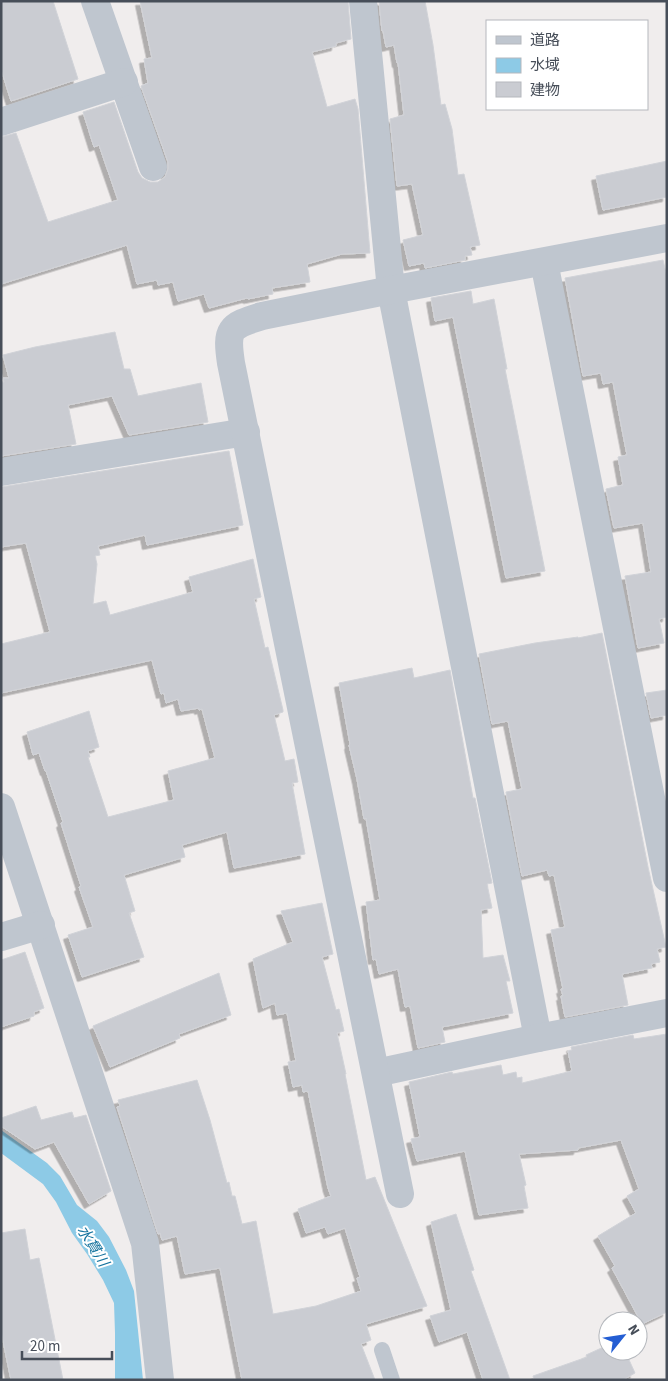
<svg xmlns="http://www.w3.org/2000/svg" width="668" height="1381" font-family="'Source Sans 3','Noto Sans JP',sans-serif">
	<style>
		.water { fill: #8dcae6 }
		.building { fill: #caccd2; stroke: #d1d3d8; filter: url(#shadow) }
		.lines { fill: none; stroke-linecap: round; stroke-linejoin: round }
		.lane { stroke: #bfc6cf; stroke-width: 16 }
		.street { stroke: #bfc6cf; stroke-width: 28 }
		.labels { text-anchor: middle; stroke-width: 4; stroke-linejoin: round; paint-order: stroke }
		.water-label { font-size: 15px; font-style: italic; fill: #15739e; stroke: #fff }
	</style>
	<defs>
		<filter id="shadow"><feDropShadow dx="-4.5" dy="4.5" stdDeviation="0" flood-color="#0004"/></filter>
	</defs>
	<rect width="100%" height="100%" fill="#f0eded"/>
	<polygon class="water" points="1,1130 47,1163 60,1176 77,1205 97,1221 109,1237 126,1270 134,1291 143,1380 115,1380 115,1333 114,1303 103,1280 87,1254 72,1233 56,1202 43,1184 1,1153"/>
	<g class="building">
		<polygon points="1,1 53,1 78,79 11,101 1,69"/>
		<polygon points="140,1 348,1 351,39 336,43 336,46 312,52 327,107 355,99 358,109 370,253 342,254 307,264 310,282 272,288 273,294 248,299 247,298 209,308 204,294 178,301 173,282 158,285 157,280 137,284 127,245 1,284 1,137 16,133 48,222 118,200 99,145 94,147 83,112 114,102 138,172 142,178 150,182 158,182 165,177 168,169 168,162 141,86 148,83 144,59 152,58"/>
		<polygon points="379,1 425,1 433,45 441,105 445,104 452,129 458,175 464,174 480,245 470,247 472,255 465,256 465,260 425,268 424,263 409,266 403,240 423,235 412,184 397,186 390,119 404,115 398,63 397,63 394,45 386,47 383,31 382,31"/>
		<polygon points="667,161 667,197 603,210 596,176"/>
		<polygon points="663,260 667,277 667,617 659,619 664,643 638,648 625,576 651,572 643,523 614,528 606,489 623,485 618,457 627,455 620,419 613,382 603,384 601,373 583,376 565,278"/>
		<polygon points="471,291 473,304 494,299 507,369 505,369 545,571 506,578 453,317 435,321 431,298"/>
		<polygon points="115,332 124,369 130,369 138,396 201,383 208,422 129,435 112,396 68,405 76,444 1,456 1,382 4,382 3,378 9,378 3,355 35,347"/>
		<polygon points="229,451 243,525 147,545 145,535 98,546 100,555 95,556 97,564 93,604 106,601 110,615 193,592 189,577 253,559 261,597 254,599 265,648 268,647 283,710 283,712 274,715 285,761 294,759 298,782 292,783 305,854 234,868 227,832 182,845 185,857 124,875 135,911 129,913 144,957 82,977 68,935 93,927 79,887 81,886 61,823 63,822 46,771 45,771 39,753 33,755 27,732 89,711 99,747 88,751 90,757 88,757 108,817 174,800 168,771 215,758 202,709 199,710 199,708 181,711 178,699 166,703 164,693 161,694 152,660 1,693 1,644 50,632 26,543 1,547 1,487"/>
		<polygon points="602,633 648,867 666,947 657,949 660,962 651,964 652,968 622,974 628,1005 565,1017 561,996 563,996 561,989 563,989 551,930 565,927 554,875 549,876 547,870 522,876 506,792 522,789 508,721 492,724 479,654 535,643 578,637 578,638"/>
		<polygon points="412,668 414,678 450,670 473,798 475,798 492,883 487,884 492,908 481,910 483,958 503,955 510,981 506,981 513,1013 442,1027 445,1042 418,1048 410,1006 405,1007 398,969 379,974 376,959 373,960 366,902 380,900 366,818 364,819 357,779 349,745 350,744 339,683"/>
		<polygon points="667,690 667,715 651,718 646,693"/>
		<polygon points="322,903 333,954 322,957 336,1010 339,1009 344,1031 337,1033 346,1074 345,1074 366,1180 375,1177 427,1306 366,1324 371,1340 361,1344 375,1380 242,1380 220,1268 185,1274 177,1236 162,1240 160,1233 158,1234 117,1107 120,1106 118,1100 197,1080 210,1120 227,1183 229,1182 232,1196 235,1196 242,1224 256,1221 273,1314 316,1306 361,1291 357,1278 360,1277 345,1228 328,1234 325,1227 306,1233 298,1209 331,1196 328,1188 308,1091 303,1092 302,1085 293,1087 288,1062 296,1061 287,1013 277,1015 275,1003 263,1008 253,959 293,942 281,911"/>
		<polygon points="25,952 44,1008 34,1012 34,1016 1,1027 1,960"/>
		<polygon points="219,973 231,1015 179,1034 180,1038 110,1067 93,1026"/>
		<polygon points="667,1034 667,1312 642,1324 612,1268 615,1266 598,1236 636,1213 627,1196 639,1189 621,1140 578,1148 578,1150 519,1154 526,1185 524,1186 528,1208 479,1215 465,1151 417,1161 411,1139 420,1137 409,1082 452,1072 453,1074 501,1065 503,1075 516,1072 517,1078 522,1077 522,1083 572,1071 568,1051 572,1050 571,1047 633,1035 634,1039"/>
		<polygon points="36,1106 41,1120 72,1112 74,1118 86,1115 111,1191 89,1204 54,1142 35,1149 1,1126 1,1118"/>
		<polygon points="456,1214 474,1270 471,1271 510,1380 483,1380 467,1332 439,1342 430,1316 451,1310 431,1222"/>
		<polygon points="25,1229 30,1260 39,1258 63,1380 11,1380 1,1331 1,1233"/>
		<polygon points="608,1345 608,1351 625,1351 635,1373 623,1380 534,1380 533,1376 587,1357 586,1355"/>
	</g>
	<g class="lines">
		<polyline class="lane" points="382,1350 392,1380"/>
		<g class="street">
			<polyline points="95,1 153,167"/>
			<polyline points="363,1 391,290 538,1038"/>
			<polyline points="1,122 124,82"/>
			<polyline points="544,262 667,878"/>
			<polyline points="1,472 246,432"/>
			<polyline points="1,807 145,1243 160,1380"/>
			<polyline points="1,937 41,925"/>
			<polyline points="376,1073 538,1038 667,1013"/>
			<path d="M400,1194L231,363C226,329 229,326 262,316L391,290L667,238"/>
		</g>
	</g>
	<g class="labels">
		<g class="water-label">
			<text transform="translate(93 1246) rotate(58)" y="5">水貫川</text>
		</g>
	</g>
	<rect width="668" height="1381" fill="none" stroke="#474e59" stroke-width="5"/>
	<rect x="486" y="20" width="162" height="90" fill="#ffffff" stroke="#b5b8bd"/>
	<rect x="496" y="36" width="25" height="8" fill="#bfc6cf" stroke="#b5b8bd"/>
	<text x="530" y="45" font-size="15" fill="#474e59">道路</text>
	<rect x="496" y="58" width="25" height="15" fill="#8dcae6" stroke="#b5b8bd"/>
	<text x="530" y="70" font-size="15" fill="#474e59">水域</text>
	<rect x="496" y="82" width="25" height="15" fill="#caccd2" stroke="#b5b8bd"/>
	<text x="530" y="95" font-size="15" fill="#474e59">建物</text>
	<g transform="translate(623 1336) rotate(60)"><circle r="24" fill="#ffffff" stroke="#b5b8bd"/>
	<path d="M0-4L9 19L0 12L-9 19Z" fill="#245ed3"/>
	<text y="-8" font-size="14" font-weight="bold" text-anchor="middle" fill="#474e59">N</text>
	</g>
	<path d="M22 1351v8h90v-8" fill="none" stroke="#474e59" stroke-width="2.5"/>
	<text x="30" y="1351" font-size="15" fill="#474e59" stroke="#ffffff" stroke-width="4" paint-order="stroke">20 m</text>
</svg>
